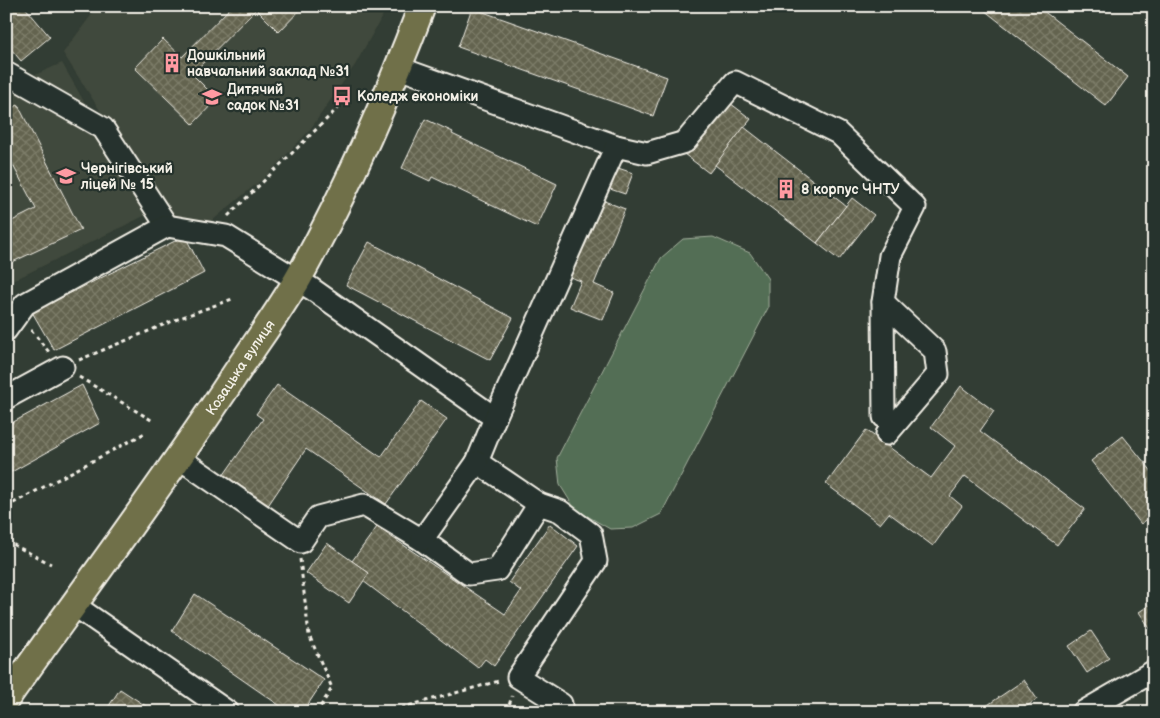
<svg xmlns="http://www.w3.org/2000/svg" width="1160" height="718" font-family="'Balsamiq Sans',sans-serif">
	<style>
		.built { fill: #41493c }
		.pitch { fill: #536e54; stroke: #a4b09e }
		.building { fill: url(#building-cross-hatch); stroke: #f4f1e8 }
		.lines { fill: none; stroke-linecap: round; stroke-linejoin: round }
		.minor-casing { stroke: #f4f1e8; stroke-width: 25 }
		.major-casing { stroke: #f4f1e8; stroke-width: 30 }
		.path { stroke: #f4f1e8; stroke-width: 3; stroke-dasharray: 4 4; stroke-linecap: butt }
		.minor { stroke: #26332d; stroke-width: 21 }
		.major { stroke: #70704a; stroke-width: 26 }
		.labels { text-anchor: middle; stroke-width: 4.5; stroke-linejoin: round; paint-order: stroke }
		.poi-label { font-size: 14px; font-weight: bold; fill: #f4f1e8; stroke: #26332d; text-anchor: start }
		.street-label { font-size: 14px; fill: #f4f1e8; stroke: #26332d }
	</style>
	<defs>
		<pattern id="building-cross-hatch" width="8" height="8" patternUnits="userSpaceOnUse" patternTransform="scale(1.25)"><rect width="8" height="8" fill="#64644f"/><path d="M0 0l8 8M0 8l8-8" fill="none" stroke="#7b7b68"/></pattern>
	</defs>
	<rect width="100%" height="100%" fill="#323d34"/>
	<filter id="ink" filterUnits="userSpaceOnUse"><feTurbulence type="fractalNoise" baseFrequency=".02" numOctaves="2"/><feDisplacementMap in="SourceGraphic" scale="10" xChannelSelector="R" yChannelSelector="G"/><feConvolveMatrix kernelMatrix="1 2 1 2 8 2 1 2 1" color-interpolation-filters="sRGB"/></filter>
	<g filter="url(#ink)">
		<g class="built">
			<polygon points="98,6 388,6 355,65 309,131 266,176 207,225 168,216 63,53"/>
			<polygon points="6,59 35,75 62,63 148,214 6,284"/>
		</g>
		<polygon class="pitch" points="713,237 750,253 768,279 768,308 661,514 633,528 610,529 575,509 560,485 557,458 661,258 683,239"/>
		<g class="building">
			<polygon points="6,6 24,6 50,37 21,61 6,43"/>
			<polygon points="232,6 303,7 279,32 256,9 192,74 217,99 193,124 135,68 163,39 182,57"/>
			<polygon points="979,6 1037,6 1128,77 1106,106"/>
			<polygon points="472,8 667,77 653,116 458,47"/>
			<polygon points="726,100 751,119 709,173 684,154"/>
			<polygon points="18,105 81,230 6,265 6,224 36,209 6,152 6,111"/>
			<polygon points="425,119 453,132 452,134 557,184 537,227 432,177 430,181 402,168"/>
			<polygon points="744,127 846,206 817,243 715,165"/>
			<polygon points="615,167 633,173 625,194 607,188"/>
			<polygon points="852,198 874,215 839,260 817,243"/>
			<polygon points="599,199 625,209 594,284 614,293 603,320 570,307 581,281 567,276"/>
			<polygon points="185,236 204,273 54,350 32,312"/>
			<polygon points="369,242 513,318 490,360 346,285"/>
			<polygon points="82,385 100,423 6,475 6,426"/>
			<polygon points="277,385 381,457 421,401 447,419 386,504 306,449 267,507 223,476 263,419 256,414"/>
			<polygon points="961,386 994,411 980,431 1085,509 1057,545 965,476 950,496 962,506 933,546 889,513 880,524 826,484 866,430 931,478 955,446 931,427"/>
			<polygon points="1123,436 1154,474 1154,514 1141,524 1091,461"/>
			<polygon points="550,524 578,546 494,666 485,659 478,668 363,581 369,573 352,561 377,527 505,614 521,591 509,582"/>
			<polygon points="327,543 369,573 349,603 306,573"/>
			<polygon points="195,594 324,680 303,712 289,712 172,631"/>
			<polygon points="1154,602 1154,628 1151,630 1139,612"/>
			<polygon points="1091,631 1109,658 1087,673 1069,646"/>
			<polygon points="1024,680 1037,699 1019,712 984,712 982,709"/>
			<polygon points="120,689 155,712 105,712"/>
		</g>
		<g class="lines">
			<defs>
				<g id="minor">
					<polyline points="399,68 616,146 647,153 685,142 735,82 838,133 915,207 890,256 883,302 884,417"/>
					<polyline points="6,73 103,128 167,226"/>
					<polyline points="883,302 935,351 938,374 887,434"/>
					<polyline points="6,330 25,304 167,226 226,236 312,289 495,418 477,462 539,504"/>
					<polyline points="6,398 63,367"/>
					<polyline points="495,418 616,146"/>
					<polyline points="179,458 301,542 318,517 364,505 422,540 469,574 497,570 539,504 560,511 591,534 596,561 518,677 561,704 561,712"/>
					<polyline points="422,540 477,462"/>
					<polyline points="74,605 228,712"/>
					<polyline points="1083,712 1154,671"/>
				</g>
				<g id="major">
					<path id="s1" d="M6,699C82,592 160,488 232,379C254,345 279,312 299,277C347,190 387,99 422,6"/>
				</g>
			</defs>
			<use href="#minor" class="minor-casing"/>
			<use href="#major" class="major-casing"/>
			<g class="path">
				<polyline points="228,216 342,104"/>
				<polyline points="31,330 49,352"/>
				<polyline points="79,360 180,318 235,298"/>
				<polyline points="79,377 153,421"/>
				<polyline points="6,507 145,433"/>
				<polyline points="6,541 51,564"/>
				<polyline points="300,559 309,635 332,688 317,712"/>
				<polyline points="386,712 499,681"/>
				<polyline points="507,712 512,696"/>
			</g>
			<use href="#minor" class="minor"/>
			<use href="#major" class="major"/>
		</g>
	</g>
	<defs>
		<symbol id="building-bare" viewBox="-9 -9 18 18"><path d="M-4-6H4V6H1V3H-1V6H-4ZM-2.5-4.3h1.7v1.8h-1.7ZM.8-4.3h1.7v1.8H.8ZM-2.5-1h1.7V.8h-1.7ZM.8-1h1.7V.8H.8Z" fill="#ff9aa2" stroke="#26332d" stroke-width="2.5" paint-order="stroke"/></symbol>
		<symbol id="bus-bare" viewBox="-9 -9 18 18"><path d="M-5-6H5V4H4V6H2V4H-2V6H-4V4H-5ZM-3.5-4V0h7V-4ZM-3.5 1.2v1.5H-2V1.2ZM2 1.2v1.5H3.5V1.2Z" fill="#ff9aa2" stroke="#26332d" stroke-width="2.5" paint-order="stroke"/></symbol>
		<symbol id="school-bare" viewBox="-9 -9 18 18"><path d="M0-5L7-2L0 1L-7-2ZM-4 1L0 2.5L4 1V4Q0 6-4 4Z" fill="#ff9aa2" stroke="#26332d" stroke-width="2.5" paint-order="stroke"/></symbol>
	</defs>
	<g fill-rule="evenodd">
		<use href="#building-bare" x="158" y="49" width="28" height="28"/>
		<use href="#bus-bare" x="328" y="82" width="28" height="28"/>
		<use href="#school-bare" x="198" y="83" width="28" height="28"/>
		<use href="#school-bare" x="52" y="162" width="28" height="28"/>
		<use href="#building-bare" x="772" y="175" width="28" height="28"/>
	</g>
	<g class="labels">
		<g class="poi-label">
			<text x="187" y="60">Дошкільний<tspan x="187" dy="16">навчальний заклад №31</tspan></text>
			<text x="227" y="94">Дитячий<tspan x="227" dy="16">садок №31</tspan></text>
			<text x="357" y="101">Коледж економіки</text>
			<text x="81" y="173">Чернігівський<tspan x="81" dy="16">ліцей № 15</tspan></text>
			<text x="801" y="194">8 корпус ЧНТУ</text>
		</g>
		<g class="street-label">
			<text dy="5" stroke="none"><textPath href="#s1" startOffset="406">Козацька вулиця</textPath></text>
		</g>
	</g>
	<rect width="1160" height="718" fill="none" stroke="#26332d" stroke-width="25"/>
	<rect x="12" y="12" width="1135" height="693" fill="none" stroke="#f4f1e8" stroke-width="2" filter="url(#ink)"/>
</svg>
